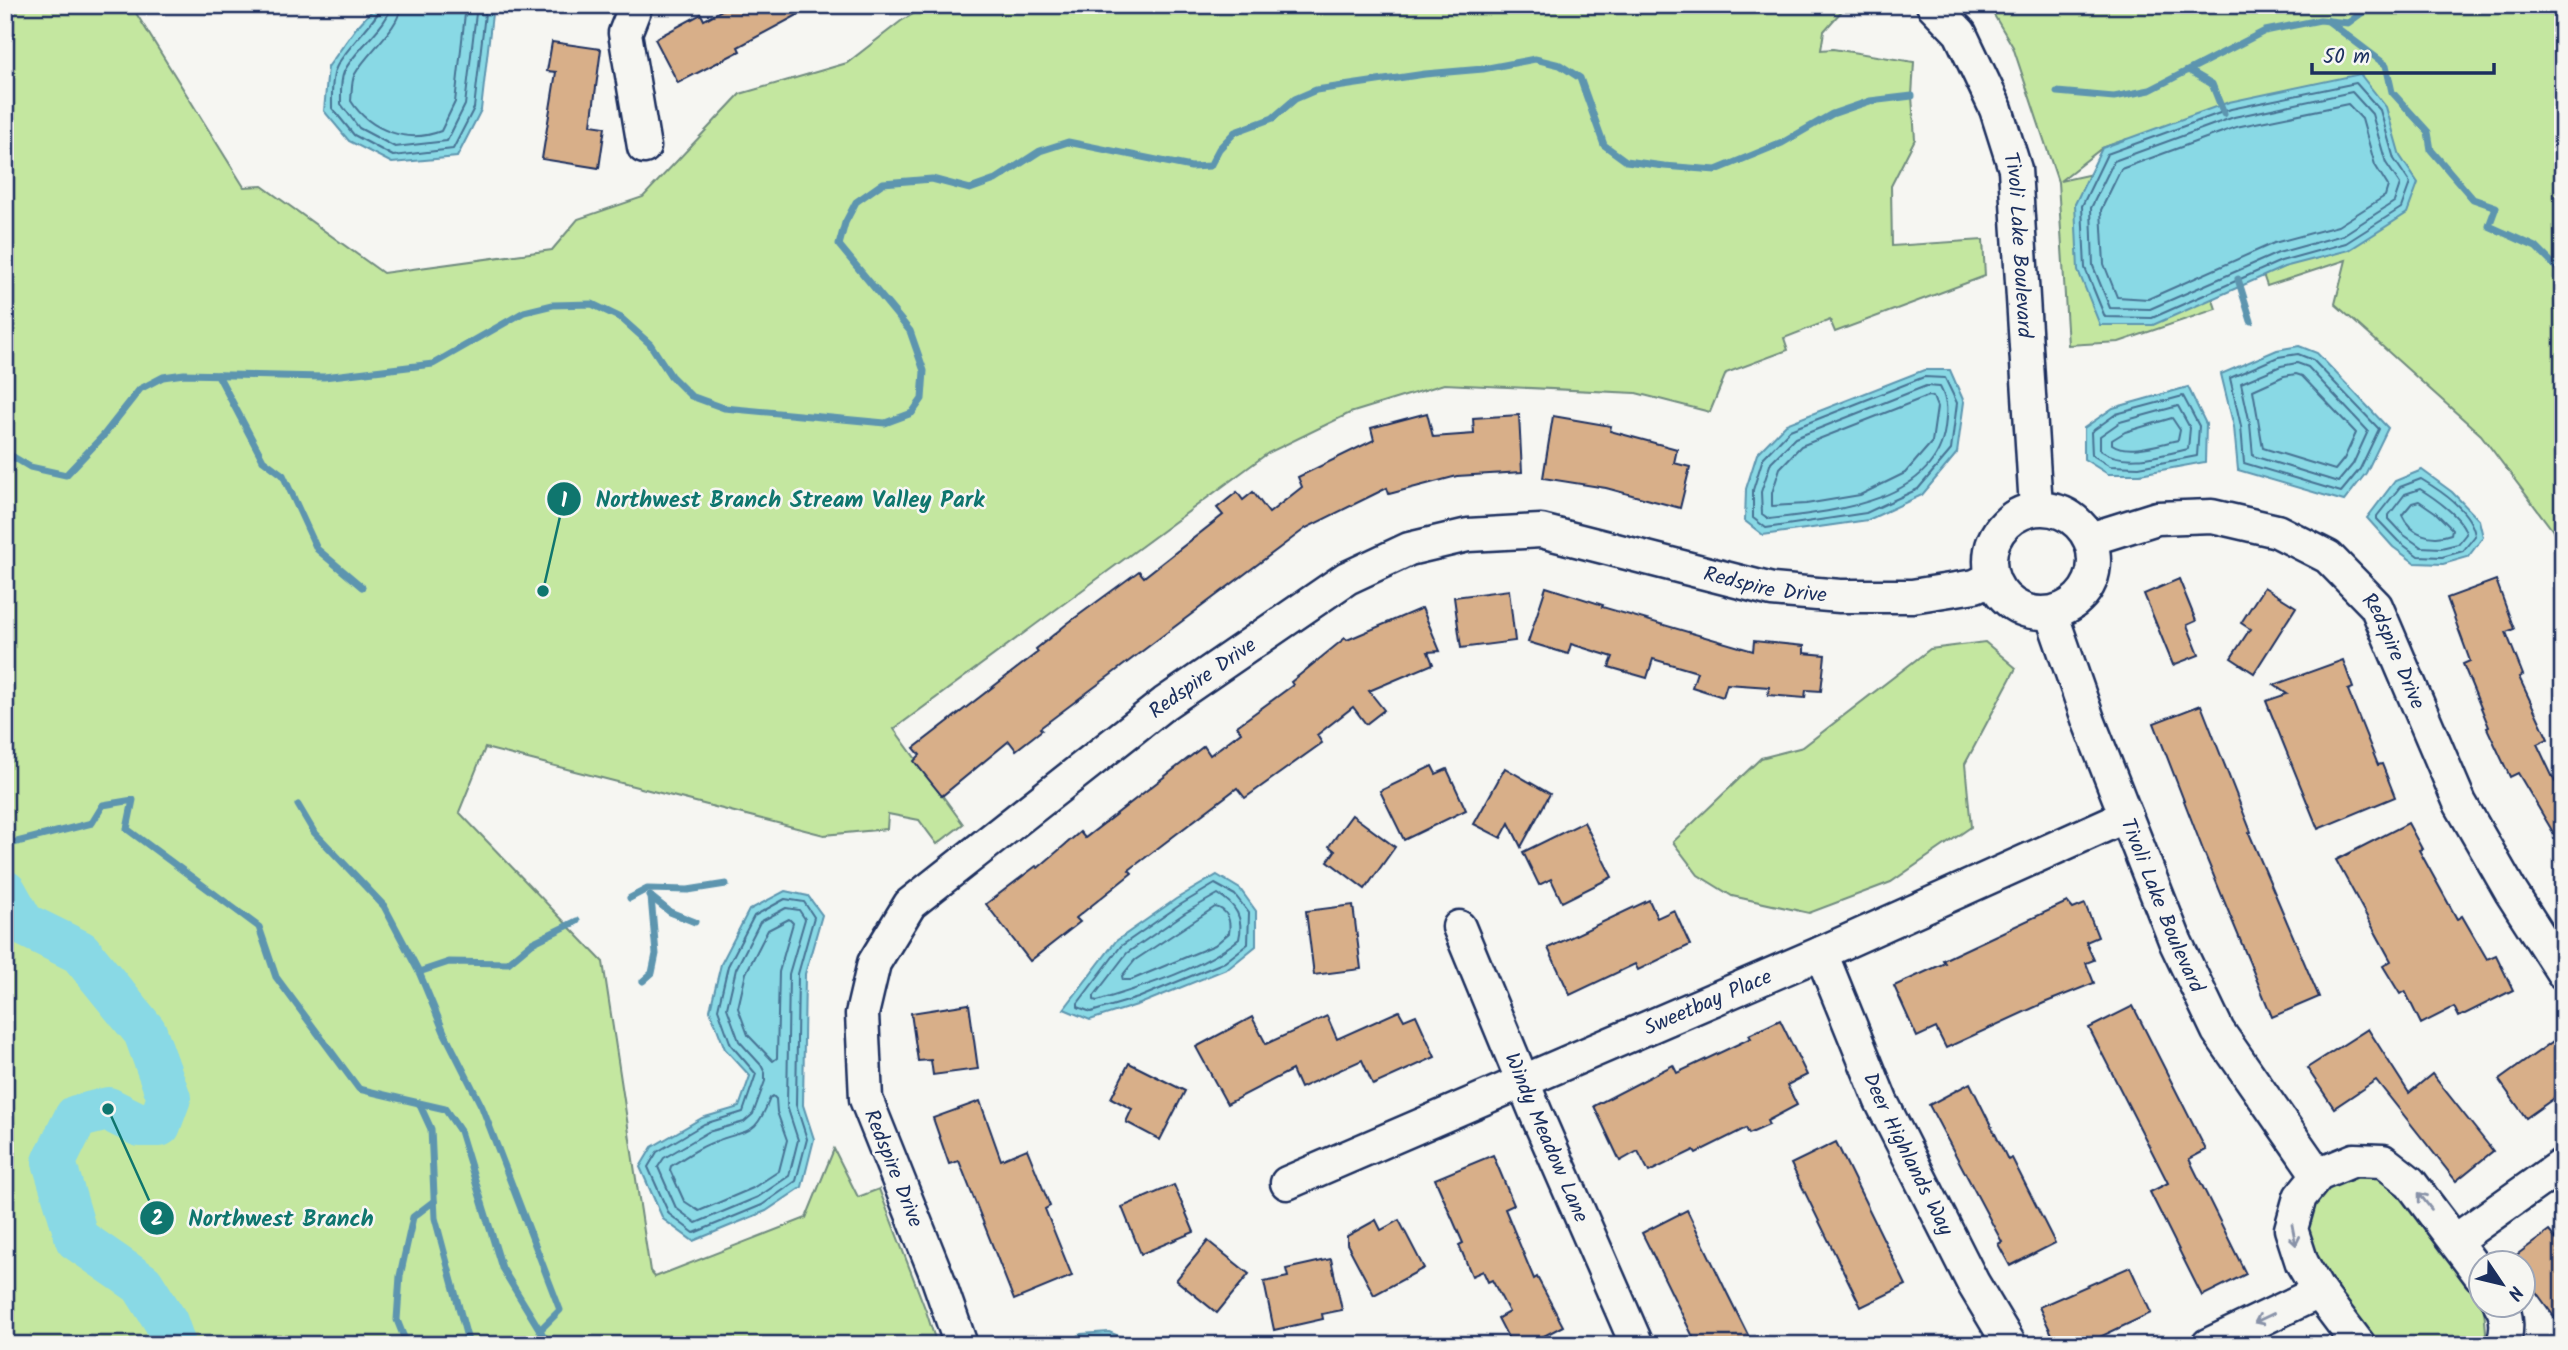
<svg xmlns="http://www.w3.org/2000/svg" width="2568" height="1350" font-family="Kalam,sans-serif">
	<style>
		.green { fill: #c4e7a0; stroke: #708b7f; stroke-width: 2; fill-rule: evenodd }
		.water { fill: #89d9e5; stroke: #5d95af; stroke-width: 2 }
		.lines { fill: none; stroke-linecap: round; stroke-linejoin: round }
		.shore { stroke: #477394; stroke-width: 2 }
		.stream { stroke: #5d95af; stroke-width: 7 }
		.river { stroke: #89d9e5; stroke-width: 44 }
		.building { fill: #d8af89; stroke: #1b2f5e; stroke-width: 2 }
		.minor-casing { stroke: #1b2f5e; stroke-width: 37 }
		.minor { stroke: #f6f6f2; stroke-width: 32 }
		.oneway { stroke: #8892a8 }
		.labels { text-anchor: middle; stroke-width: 5; stroke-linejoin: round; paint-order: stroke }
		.street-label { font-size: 21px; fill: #1b2f5e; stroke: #f6f6f2 }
		.leader { fill: none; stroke: #0f766e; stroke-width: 2.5 }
		.callout-dot { fill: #0f766e; stroke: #f6f6f2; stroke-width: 2.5 }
		.mark-label { font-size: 21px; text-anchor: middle; font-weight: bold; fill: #fff }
		.callout-label { font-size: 23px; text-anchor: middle; font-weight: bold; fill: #0f766e; stroke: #f6f6f2; stroke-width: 5; stroke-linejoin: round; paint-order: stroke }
	</style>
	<rect width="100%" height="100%" fill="#f6f6f2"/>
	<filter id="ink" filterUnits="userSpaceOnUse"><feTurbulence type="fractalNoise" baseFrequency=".0143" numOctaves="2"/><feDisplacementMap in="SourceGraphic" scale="14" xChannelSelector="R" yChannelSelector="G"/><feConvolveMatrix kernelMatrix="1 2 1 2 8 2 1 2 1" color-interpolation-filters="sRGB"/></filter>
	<g filter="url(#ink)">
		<g class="green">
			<polygon points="5,5 131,5 244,187 262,186 383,273 552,250 578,219 643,197 740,94 847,63 901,21 929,5 1847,5 1824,31 1821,50 1833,49 1914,62 1912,96 1915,139 1891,186 1892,246 1983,240 1985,276 1835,332 1830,320 1784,338 1788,350 1726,373 1710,412 1636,393 1444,384 1350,413 1268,453 894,729 963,824 937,844 919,820 888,814 887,829 824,835 485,748 459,812 603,962 650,1271 655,1277 806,1218 834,1149 858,1197 879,1189 926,1311 937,1345 5,1345"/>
			<path d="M1988,5H2563V544L2481,435L2335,304L2346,260L2267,286L2253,245L2200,262L2216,309L2119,342L2068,345L2058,182L2013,47ZM2127,139L2133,165L2060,181L2102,148Z"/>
			<polygon points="1985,642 2016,668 1965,764 1971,827 1891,882 1809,913 1732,896 1698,875 1673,842 1761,758 1803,747 1930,649"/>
			<polygon points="2364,1174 2384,1178 2398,1187 2484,1309 2486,1332 2482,1345 2375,1345 2313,1261 2303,1220 2312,1202 2347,1176"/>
		</g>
		<g class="water">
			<polygon points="377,5 493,5 481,110 457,157 392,163 349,141 324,111 328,67 356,28"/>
			<polygon points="2360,74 2386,107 2400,156 2418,183 2407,213 2349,250 2284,267 2153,325 2100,325 2078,270 2075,204 2102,148 2229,102"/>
			<polygon points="2299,346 2317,353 2388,428 2366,473 2344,501 2238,470 2234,427 2221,374 2277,350"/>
			<polygon points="1924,370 1950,370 1964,402 1957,453 1922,495 1868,520 1763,535 1745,521 1746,489 1757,454 1786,424"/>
			<polygon points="2188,387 2206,424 2205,462 2140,474 2108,474 2084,459 2084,428 2113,408"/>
			<polygon points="2422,470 2452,492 2479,520 2483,537 2468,557 2443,564 2415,563 2393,547 2367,518 2395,481"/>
			<polygon points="1217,875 1240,889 1256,911 1256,946 1229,968 1140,1004 1090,1020 1064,1009 1116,941 1176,899"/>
			<polygon points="785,891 808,896 822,915 805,974 803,1105 814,1139 802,1187 766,1211 693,1241 663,1219 640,1167 652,1147 702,1118 739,1107 750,1076 725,1049 710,1010 721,964 749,910"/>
			<polygon points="1109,1332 1140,1345 1065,1345 1081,1334"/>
		</g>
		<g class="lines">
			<g class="shore">
				<path d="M382,5C380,17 343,51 336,68C331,79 332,96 332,108L354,135L393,156L453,149L474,108L486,5"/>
				<path d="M391,5C390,24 353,51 344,72C340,81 341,95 341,104L359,128L395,147L447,141L465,105L477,5"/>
				<path d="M401,5C400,28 367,52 355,74C351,81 352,92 351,101C370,131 408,144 441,131L455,102L466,5"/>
				<polygon points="2356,83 2380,110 2394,159 2410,183 2401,208 2346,243 2281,261 2152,318 2105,317 2085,268 2082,206 2107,154 2231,109"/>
				<polygon points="2352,92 2372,114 2386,163 2400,184 2394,202 2343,235 2278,253 2150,309 2110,308 2093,266 2091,208 2114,161 2234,117"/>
				<polygon points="2348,104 2362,119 2375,165 2388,186 2385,196 2338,226 2274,243 2148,299 2117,297 2104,264 2101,210 2121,169 2236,127"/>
				<polygon points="2298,354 2313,360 2379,429 2360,469 2341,492 2244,463 2241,426 2230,378 2278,357"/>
				<polygon points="2297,363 2308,367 2368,431 2353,464 2338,482 2253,456 2250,424 2241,383 2281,366"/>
				<polygon points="2296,374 2302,376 2356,433 2344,459 2335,470 2263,448 2253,390 2284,376"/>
				<polygon points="1924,377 1945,378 1957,403 1951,450 1918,489 1866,513 1766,528 1753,518 1753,490 1763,458 1790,430"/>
				<path d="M1926,386L1940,387C1948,402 1947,411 1945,428C1935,503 1829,512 1769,519L1762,514L1761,492L1771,462L1795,438Z"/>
				<polygon points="1928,396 1933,397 1937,407 1932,442 1905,473 1860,495 1806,504 1772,506 1772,493 1780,468 1801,446"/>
				<polygon points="2183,396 2199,426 2197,456 2139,467 2110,466 2092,455 2091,432 2116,414"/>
				<path d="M2178,406L2190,428L2188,449C2161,455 2124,467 2100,450V436L2120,422Z"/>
				<path d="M2172,418L2180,430L2178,440C2159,444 2128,455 2112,444V440L2125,432Z"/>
				<path d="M2421,479C2441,491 2472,511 2475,536L2463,551L2442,557L2418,556L2398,541L2377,519V516L2400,487Z"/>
				<path d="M2420,489C2433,497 2464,518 2466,534L2458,544L2441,548L2421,547L2404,535L2389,519V515L2405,494Z"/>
				<path d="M2419,501L2435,512L2452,529L2451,534C2432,541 2411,535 2402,515L2412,503Z"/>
				<polygon points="1215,884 1235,895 1249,913 1248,944 1225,962 1138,998 1091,1012 1078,1007 1078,1003 1121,946 1180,905"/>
				<path d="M1218,894C1236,905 1244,918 1239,939C1203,969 1142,987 1097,1001L1094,1000V996L1127,953L1185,913Z"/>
				<polygon points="785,899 804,902 814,917 798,974 796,1105 807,1139 796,1181 762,1205 694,1233 669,1214 648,1167 657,1152 704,1124 743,1112 756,1074 731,1045 718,1009 728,966 754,916"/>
				<path d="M1215,907C1228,909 1231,922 1229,933L1215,945L1131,980H1123L1122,976L1135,960Z"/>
				<polygon points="786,908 799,910 805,919 789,974 787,1106 798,1140 789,1176 758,1197 696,1223 676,1208 658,1167 664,1158 708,1132 744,1122 753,1114 765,1081 765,1073 761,1065 739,1041 727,1008 736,969 760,922"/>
				<polygon points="789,919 793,923 779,972 777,1058 773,1061 748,1035 738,1008 746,973 768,930"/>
				<path d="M773,1096L776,1099L777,1112L787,1140L779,1171L753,1188L699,1211L684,1201L670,1170L671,1166C684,1158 699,1147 714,1142C749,1128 755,1138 770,1098Z"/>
			</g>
			<g class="stream">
				<polyline points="2328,21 2386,65 2392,92 2428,132 2431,150 2473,199 2496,207 2489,226 2536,247 2563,274"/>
				<polyline points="2190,71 2212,84 2224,114"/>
				<polyline points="2057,92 2114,97 2150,90 2265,31 2320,20 2348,23 2363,12 2366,5"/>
				<polyline points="2238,279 2251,321"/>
				<polyline points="218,375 263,460 283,475 317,549 362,587"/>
				<polyline points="5,452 30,467 66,475 103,436 140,389 163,377 184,374 324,377 433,364 524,312 553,305 592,304 621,318 650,344 671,376 691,396 724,408 885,423 912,413 922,399 924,371 910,331 839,245 845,223 856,202 883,183 932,179 970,189 995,180 1040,151 1068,142 1191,167 1210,166 1219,149 1235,132 1273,118 1295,99 1316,90 1425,74 1483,69 1535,59 1560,65 1580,78 1604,145 1626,161 1664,166 1716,170 1782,143 1832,114 1870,101 1912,96"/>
				<polyline points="298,805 314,832 384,906 419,972 444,1032 482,1107 560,1310 540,1330"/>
				<polyline points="5,845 92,823 103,805 133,800 127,829 259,927 276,977 359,1089 419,1103 431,1129 435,1218 469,1345"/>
				<polyline points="650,896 670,912 695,922"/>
				<polyline points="630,898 647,889 688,890 726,884"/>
				<polyline points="419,972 449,962 508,963 532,943 577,921"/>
				<polyline points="643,981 652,973 656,954 651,897"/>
				<polyline points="419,1103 445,1109 460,1131 502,1268 549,1345"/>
				<polyline points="407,1345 397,1320 400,1276 413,1217 434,1201"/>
			</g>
			<polyline class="river" points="5,892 23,924 80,952 145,1032 169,1098 159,1125 140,1125 108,1109 76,1117 54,1162 77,1239 142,1284 166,1322 174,1345"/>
		</g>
		<g class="building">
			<polygon points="731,5 816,5 738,47 740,51 678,83 655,39 701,14 704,20"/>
			<polygon points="552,42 601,49 591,125 605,127 599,168 542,159 556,72 547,71"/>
			<polygon points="1427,413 1433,437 1474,434 1473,418 1519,415 1522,472 1457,476 1389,494 1387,488 1306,528 1040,728 1042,730 1016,750 1009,741 942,796 914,761 920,755 914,748 1038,652 1036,649 1068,623 1139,571 1144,577 1223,515 1217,508 1237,492 1243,500 1253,492 1269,513 1302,487 1298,477 1374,440 1371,428"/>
			<polygon points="1553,416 1611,426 1610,431 1677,449 1674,463 1690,467 1680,508 1606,488 1543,478"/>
			<polygon points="2179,579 2196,621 2187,625 2199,655 2173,665 2144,594"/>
			<polygon points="2496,580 2514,629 2506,632 2523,675 2519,677 2548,739 2537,744 2555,782 2563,778 2563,849 2518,773 2510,777 2487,728 2489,727 2463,664 2470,661 2447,598"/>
			<polygon points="1546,587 1603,605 1602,607 1753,651 1754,641 1804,646 1804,653 1825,655 1821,691 1806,690 1805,698 1768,695 1769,687 1727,684 1723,697 1692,687 1697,672 1653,659 1647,678 1609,667 1613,657 1571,644 1568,654 1528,642"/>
			<polygon points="2264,587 2296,607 2254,673 2231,658 2250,629 2241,623"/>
			<polygon points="1509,590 1515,641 1461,648 1454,597"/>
			<polygon points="1422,608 1440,651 1428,652 1433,664 1369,691 1384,710 1366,724 1353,707 1317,735 1322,743 1245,798 1237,788 1129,870 1132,873 1076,918 1080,922 1030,961 986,904 1036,866 1038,868 1080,832 1085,838 1204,746 1210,755 1241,732 1237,726 1293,685 1291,682 1345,638 1347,640"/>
			<polygon points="2343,660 2353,688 2348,690 2378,765 2382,764 2395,797 2318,829 2266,701 2287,694 2274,685"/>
			<polygon points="2201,705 2251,832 2249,833 2319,997 2272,1017 2203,850 2154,723"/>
			<polygon points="1432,766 1436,774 1447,769 1466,810 1404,840 1380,791"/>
			<polygon points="1505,768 1550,794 1521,847 1509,823 1501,838 1474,824"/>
			<polygon points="1352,815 1395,847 1365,889 1328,861 1335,851 1329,846"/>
			<polygon points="1584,822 1612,877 1562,902 1551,879 1539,885 1523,852"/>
			<polygon points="2408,823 2422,849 2419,850 2457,919 2462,916 2487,959 2496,955 2513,990 2459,1017 2454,1007 2421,1024 2405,991 2400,994 2383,966 2391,961 2336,860"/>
			<polygon points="1649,900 1657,918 1674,910 1690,945 1638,970 1635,964 1570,995 1548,948"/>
			<polygon points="2067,902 2073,909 2085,904 2098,937 2086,942 2094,960 2086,963 2094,983 2044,1003 1946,1048 1936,1028 1917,1037 1894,986 1945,963 1943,960"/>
			<polygon points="1353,905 1361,969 1314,975 1306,911"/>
			<polygon points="969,1004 978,1069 933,1075 931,1060 918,1061 911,1013"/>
			<polygon points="2133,1006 2206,1150 2189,1159 2246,1274 2202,1296 2150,1192 2168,1183 2089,1028"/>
			<polygon points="1399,1011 1404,1020 1416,1015 1435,1057 1373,1085 1362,1060 1300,1088 1292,1070 1227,1104 1196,1047 1252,1017 1266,1044 1327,1016 1337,1039"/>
			<polygon points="1780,1020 1807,1075 1787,1085 1797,1105 1767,1121 1769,1125 1749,1134 1746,1128 1696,1153 1694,1150 1649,1172 1638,1151 1620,1161 1594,1106 1673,1065 1677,1073 1751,1038 1749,1035"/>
			<polygon points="2368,1029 2409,1093 2432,1074 2493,1151 2456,1181 2376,1080 2334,1108 2307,1068"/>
			<polygon points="2563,1034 2563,1092 2526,1118 2499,1080"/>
			<polygon points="1129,1063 1185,1091 1160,1140 1126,1122 1132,1109 1111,1098"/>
			<polygon points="1970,1083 2008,1160 2012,1158 2055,1243 2010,1266 1998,1244 2002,1242 1929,1105"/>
			<polygon points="980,1101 1001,1160 1027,1149 1050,1206 1045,1209 1072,1276 1014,1300 959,1161 949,1164 933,1118"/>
			<polygon points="1836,1142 1906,1285 1861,1307 1791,1164"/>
			<polygon points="1493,1155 1514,1205 1505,1209 1534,1279 1537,1277 1563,1326 1527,1345 1512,1345 1498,1318 1509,1312 1492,1280 1488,1282 1483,1271 1472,1276 1459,1245 1463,1243 1435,1179"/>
			<polygon points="1174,1185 1194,1232 1141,1254 1122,1207"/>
			<polygon points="1687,1210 1727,1293 1753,1345 1697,1345 1653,1255 1642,1233"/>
			<polygon points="1376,1220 1381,1230 1399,1220 1424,1268 1374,1295 1347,1244 1347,1236"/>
			<polygon points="2549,1231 2563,1248 2563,1329 2523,1274 2523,1263 2514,1263 2511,1259"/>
			<polygon points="1208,1241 1249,1274 1217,1313 1176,1280"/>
			<polygon points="1331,1259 1342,1310 1322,1314 1323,1319 1274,1330 1264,1282 1288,1277 1286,1269"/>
			<polygon points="2130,1267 2151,1313 2083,1345 2057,1345 2039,1307"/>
		</g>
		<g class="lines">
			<defs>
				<g id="minor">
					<polyline points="636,5 625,33 644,147"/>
					<path id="s1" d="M1933,5L1960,33L1996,109L2015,169L2036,508"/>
					<circle cx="2042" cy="561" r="52"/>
					<path id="s2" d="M2090,539L2157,518L2212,516L2277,531L2328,557L2376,606L2460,803L2511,892L2563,973"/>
					<path id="s3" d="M2051,613L2089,722L2176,943L2218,1031L2318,1175"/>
					<path id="s4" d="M1459,927L1535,1111L1637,1345"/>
					<path id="s5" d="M1821,953L1881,1101L1973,1283L2010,1345"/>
					<path id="s6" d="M1287,1183L1821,953L2126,816"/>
					<polyline points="2456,1240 2563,1164"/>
					<path d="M2500,1304C2508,1315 2508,1333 2502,1345"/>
					<path id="s7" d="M961,1345L938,1279L866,1099L862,1014L874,963L910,904L1165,703L1347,578L1409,549L1468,535L1541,531L1772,590L1840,596H1912L1975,586L1992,578"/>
					<polyline points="2208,1345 2319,1292"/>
					<polyline points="2359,1345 2319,1292 2302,1263 2291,1229 2300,1197 2318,1175 2354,1160 2383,1161 2410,1182 2480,1275"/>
				</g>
			</defs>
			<use href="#minor" class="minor-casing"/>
			<use href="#minor" class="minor"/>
		</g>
		<defs><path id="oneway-shaft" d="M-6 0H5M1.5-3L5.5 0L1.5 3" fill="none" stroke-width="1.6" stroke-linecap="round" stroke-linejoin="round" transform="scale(1.75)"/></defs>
		<g class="oneway">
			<use href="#oneway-shaft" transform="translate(2425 1201) rotate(-128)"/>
			<use href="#oneway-shaft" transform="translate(2294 1235) rotate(79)"/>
			<use href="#oneway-shaft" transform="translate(2264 1318) rotate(155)"/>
		</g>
	</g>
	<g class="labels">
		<g class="street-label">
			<text dy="7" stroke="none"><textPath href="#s1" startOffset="262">Tivoli Lake Boulevard</textPath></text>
			<text dy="7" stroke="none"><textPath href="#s7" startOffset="1449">Redspire Drive</textPath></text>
			<text dy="7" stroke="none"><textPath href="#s2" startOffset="366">Redspire Drive</textPath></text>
			<text dy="7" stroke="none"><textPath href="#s7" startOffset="840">Redspire Drive</textPath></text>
			<text dy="7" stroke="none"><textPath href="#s3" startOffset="313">Tivoli Lake Boulevard</textPath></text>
			<text dy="7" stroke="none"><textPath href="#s6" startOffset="458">Sweetbay Place</textPath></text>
			<text dy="7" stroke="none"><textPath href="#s4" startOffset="228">Windy Meadow Lane</textPath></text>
			<text dy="7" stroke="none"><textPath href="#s5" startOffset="219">Deer Highlands Way</textPath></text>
			<text transform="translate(894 1168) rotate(68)" y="7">Redspire Drive</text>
		</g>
	</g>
	<path class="leader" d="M543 591L564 499M108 1109L157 1218"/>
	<g class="callout-dot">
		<circle cx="543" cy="591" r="7"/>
		<circle cx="108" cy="1109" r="7"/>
		<circle cx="564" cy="499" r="18"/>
		<circle cx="157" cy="1218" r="18"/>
	</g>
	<g class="mark-label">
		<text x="564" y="507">1</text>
		<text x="157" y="1225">2</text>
	</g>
	<g class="callout-label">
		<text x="790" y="507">Northwest Branch Stream Valley Park</text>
		<text x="281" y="1226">Northwest Branch</text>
	</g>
	<rect width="2568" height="1350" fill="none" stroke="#f6f6f2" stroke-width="28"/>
	<rect x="14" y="14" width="2540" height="1322" fill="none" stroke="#1b2f5e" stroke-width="2.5" filter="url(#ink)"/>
	<g transform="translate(2502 1284) rotate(125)"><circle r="33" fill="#f6f6f2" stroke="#9ea6b7" stroke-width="2"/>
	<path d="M0-5L12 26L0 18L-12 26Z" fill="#1b2f5e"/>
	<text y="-10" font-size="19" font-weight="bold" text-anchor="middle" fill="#1b2f5e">N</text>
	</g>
	<path d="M2312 63v10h182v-10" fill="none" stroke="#1b2f5e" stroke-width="3.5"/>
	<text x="2323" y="63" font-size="21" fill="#1b2f5e" stroke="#f6f6f2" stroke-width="5" paint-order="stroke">50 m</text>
</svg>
